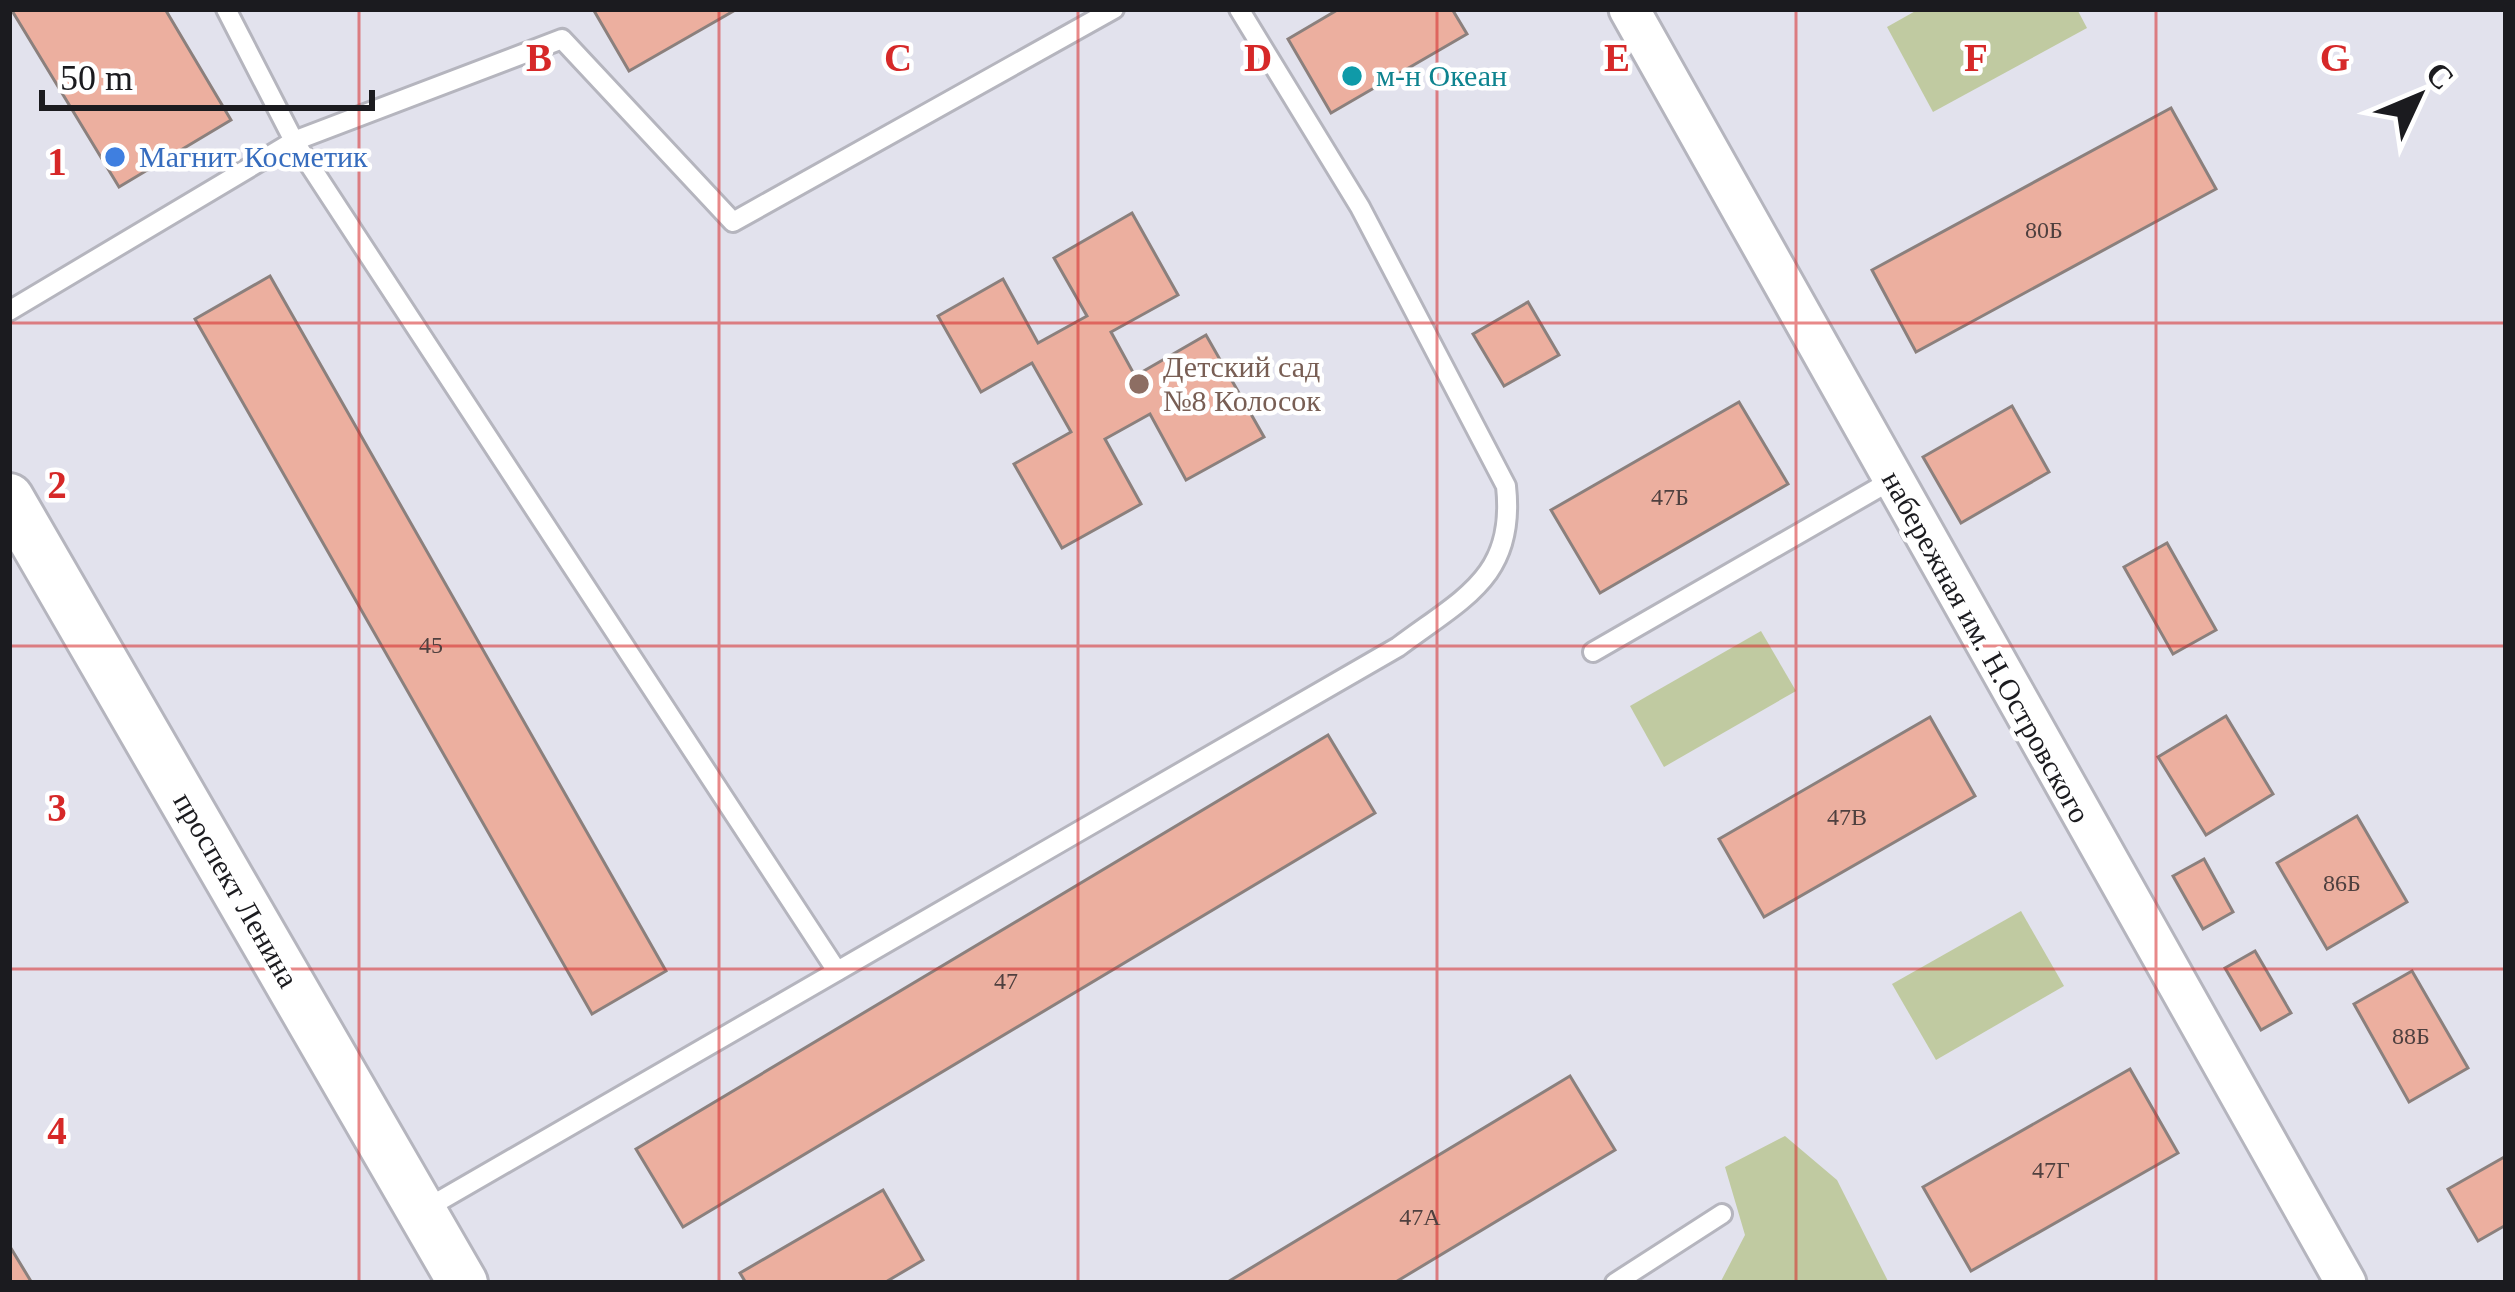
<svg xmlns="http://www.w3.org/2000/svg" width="2515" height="1292" font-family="Georgia,serif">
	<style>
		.green { fill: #c0caa1 }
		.building { fill: #ecaf9f; stroke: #8b807d; stroke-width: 3 }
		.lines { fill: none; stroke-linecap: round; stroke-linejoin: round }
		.service-casing { stroke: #b5b5be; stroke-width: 24 }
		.minor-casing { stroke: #b5b5be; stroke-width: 45 }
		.tertiary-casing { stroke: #b5b5be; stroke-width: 54 }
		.service { stroke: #fff; stroke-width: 18 }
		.minor { stroke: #fff; stroke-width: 39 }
		.tertiary { stroke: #fff; stroke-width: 48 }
		.grid { fill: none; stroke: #d62828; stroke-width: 3; stroke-opacity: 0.55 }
		.culture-dot { fill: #0f9aa8; stroke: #fff; stroke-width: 4.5 }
		.shop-dot { fill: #3f7fe0; stroke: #fff; stroke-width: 4.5 }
		.education-dot { fill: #8d6e63; stroke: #fff; stroke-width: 4.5 }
		.labels { text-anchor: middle; stroke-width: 9; stroke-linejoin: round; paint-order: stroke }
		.number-label { font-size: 24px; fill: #4f403f }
		.culture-label { font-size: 30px; fill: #0d838f; stroke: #fff; text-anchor: start }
		.shop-label { font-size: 30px; fill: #366cbe; stroke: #fff; text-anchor: start }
		.education-label { font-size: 30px; fill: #785e54; stroke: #fff; text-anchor: start }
		.street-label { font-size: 30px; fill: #1b1b1f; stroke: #fff }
		.grid-label { font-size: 39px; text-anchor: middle; font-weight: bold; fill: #d62828; stroke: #fff; stroke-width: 9; stroke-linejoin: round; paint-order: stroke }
	</style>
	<rect width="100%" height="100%" fill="#e2e2ed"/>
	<g class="green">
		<polygon points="1919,9 2077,9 2087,28 1933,112 1887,27"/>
		<polygon points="1761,631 1796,691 1664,767 1630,706"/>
		<polygon points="2021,911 2064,986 1936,1060 1892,984"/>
		<polygon points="1785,1136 1837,1180 1889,1283 1720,1283 1745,1235 1725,1167"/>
	</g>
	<g class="building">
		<polygon points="11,9 165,9 231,120 119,187"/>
		<polygon points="593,9 737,9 629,71"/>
		<polygon points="1339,9 1452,9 1467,34 1331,113 1288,39"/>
		<polygon points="2171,108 2216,189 1916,352 1872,270"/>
		<polygon points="1132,213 1178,295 1111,332 1135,376 1206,335 1264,437 1186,480 1150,414 1105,439 1141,504 1062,548 1014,464 1071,432 1032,363 981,392 938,316 1003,279 1038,343 1087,316 1054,258"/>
		<polygon points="270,276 666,971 592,1014 195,319"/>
		<polygon points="1528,302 1559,355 1504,386 1473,334"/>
		<polygon points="1739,402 1788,484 1600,593 1551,510"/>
		<polygon points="2012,406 2049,472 1961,523 1923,457"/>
		<polygon points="2167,543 2216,630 2173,654 2124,567"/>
		<polygon points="2226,716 2273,794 2206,835 2158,757"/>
		<polygon points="1930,717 1975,796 1764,917 1719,839"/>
		<polygon points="1328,735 1375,813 683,1227 636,1149"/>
		<polygon points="2357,816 2407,902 2327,949 2277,863"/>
		<polygon points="2204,859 2233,912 2203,929 2173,876"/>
		<polygon points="2255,951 2291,1013 2261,1030 2225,968"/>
		<polygon points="2412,971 2468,1068 2409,1102 2354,1004"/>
		<polygon points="2130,1069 2178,1153 1971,1271 1923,1187"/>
		<polygon points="1570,1076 1615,1150 1394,1283 1226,1283"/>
		<polygon points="2506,1156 2506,1225 2478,1241 2448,1189"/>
		<polygon points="883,1190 923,1260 884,1283 746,1283 740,1273"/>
		<polygon points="9,1245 32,1283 9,1283"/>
	</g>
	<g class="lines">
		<defs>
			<g id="service">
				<polyline points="9,311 294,141 226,9"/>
				<polyline points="1593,652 1892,480"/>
				<polyline points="837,971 294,141 562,39 733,222 1114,9"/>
				<path d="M422,1211L1398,647C1463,598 1516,577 1506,486L1360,207L1239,9"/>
				<polyline points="1615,1283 1722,1214"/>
			</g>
			<polyline id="minor" points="1629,9 2346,1283"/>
			<polyline id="tertiary" points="9,498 463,1283"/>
		</defs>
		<use href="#service" class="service-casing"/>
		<use href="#minor" class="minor-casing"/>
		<use href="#tertiary" class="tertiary-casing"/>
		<use href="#service" class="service"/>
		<use href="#minor" class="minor"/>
		<use href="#tertiary" class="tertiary"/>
	</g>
	<path class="grid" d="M359,9V1283M719,9V1283M1078,9V1283M1437,9V1283M1796,9V1283M2156,9V1283M9,323H2506M9,646H2506M9,969H2506"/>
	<circle class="culture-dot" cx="1352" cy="76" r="12"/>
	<circle class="shop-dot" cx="115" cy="157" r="12"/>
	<circle class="education-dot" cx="1139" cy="384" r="12"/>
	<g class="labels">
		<g class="number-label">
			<text x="2044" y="238">80Б</text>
			<text x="1670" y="505">47Б</text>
			<text x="431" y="653">45</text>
			<text x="1847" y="825">47В</text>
			<text x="2342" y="891">86Б</text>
			<text x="1006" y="989">47</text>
			<text x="2411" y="1044">88Б</text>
			<text x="2051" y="1178">47Г</text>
			<text x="1420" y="1225">47А</text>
		</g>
		<g class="culture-label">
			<text x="1376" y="86">м-н Океан</text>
		</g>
		<g class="shop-label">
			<text x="139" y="167">Магнит Косметик</text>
		</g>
		<g class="education-label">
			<text x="1163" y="377">Детский сад<tspan x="1163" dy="34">№8 Колосок</tspan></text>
		</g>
		<g class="street-label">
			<text transform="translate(1986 647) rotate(61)" y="10">набережная им. Н.Островского</text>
			<text transform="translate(236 890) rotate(60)" y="10">проспект Ленина</text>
		</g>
	</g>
	<g class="grid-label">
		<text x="539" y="71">B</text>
		<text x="898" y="71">C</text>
		<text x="1258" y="71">D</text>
		<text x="1617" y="71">E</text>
		<text x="1976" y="71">F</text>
		<text x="2335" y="71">G</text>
		<text x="57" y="175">1</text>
		<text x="57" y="498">2</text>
		<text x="57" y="821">3</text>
		<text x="57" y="1144">4</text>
	</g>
	<rect width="2515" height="1292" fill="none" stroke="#1b1b1f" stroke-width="24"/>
	<g transform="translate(2419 96) rotate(46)" stroke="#ffffff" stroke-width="9" paint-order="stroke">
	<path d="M0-9L21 45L0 30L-21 45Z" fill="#1b1b1f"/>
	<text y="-18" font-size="33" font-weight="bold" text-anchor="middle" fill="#1b1b1f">С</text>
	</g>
	<path d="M42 90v18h330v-18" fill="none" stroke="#1b1b1f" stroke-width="6"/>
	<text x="60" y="90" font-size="36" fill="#1b1b1f" stroke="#ffffff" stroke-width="9" paint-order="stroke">50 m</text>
</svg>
